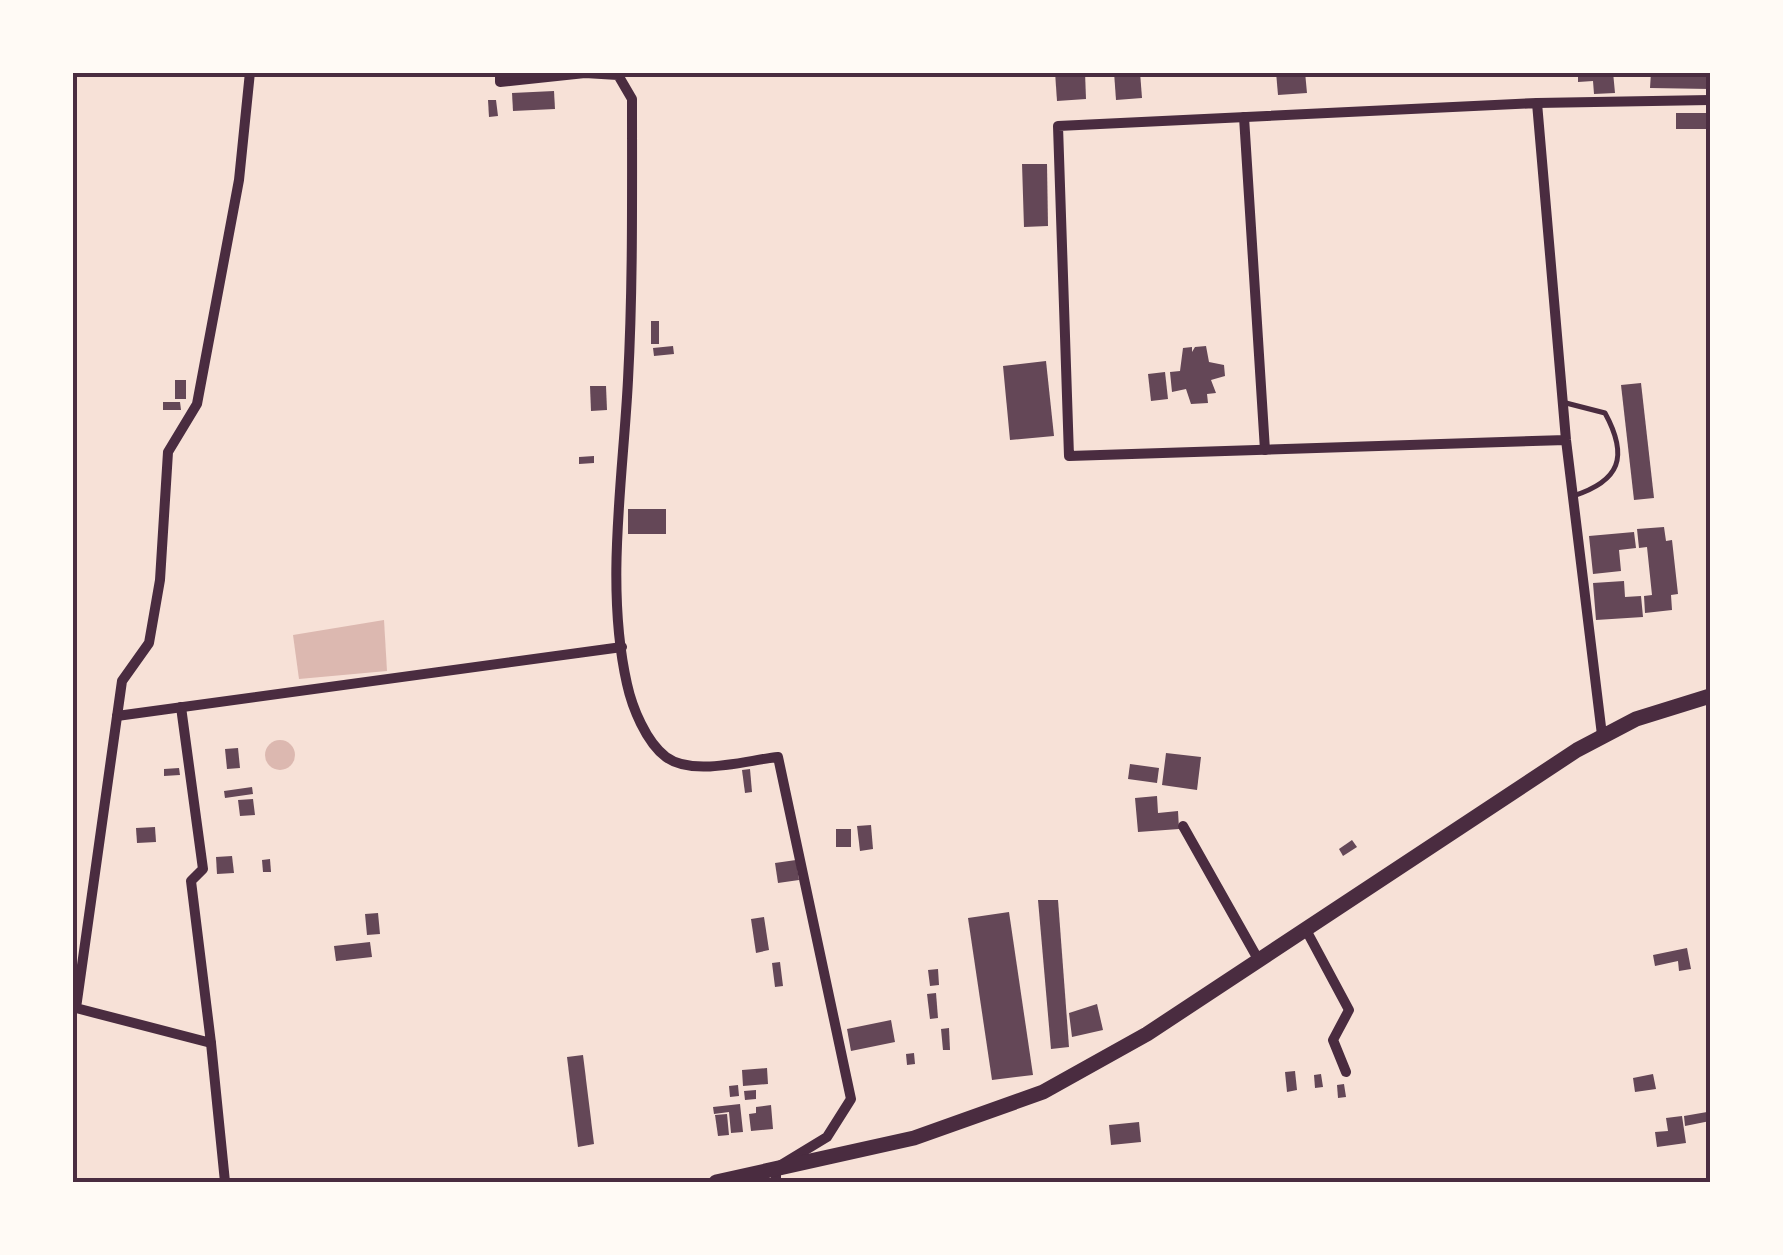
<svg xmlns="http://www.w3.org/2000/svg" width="1783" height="1255" font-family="'PT Sans Narrow',sans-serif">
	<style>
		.water { fill: #dcb8b0 }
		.building { fill: #644757 }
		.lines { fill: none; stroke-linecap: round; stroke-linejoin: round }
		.service { stroke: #4a2c40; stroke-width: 5 }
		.minor { stroke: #4a2c40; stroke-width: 10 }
		.trunk { stroke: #4a2c40; stroke-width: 15 }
		.neatline { fill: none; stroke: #4a2c40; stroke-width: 4 }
	</style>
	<rect width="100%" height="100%" fill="#f7e1d7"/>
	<g class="water">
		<polygon points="384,620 387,671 299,679 293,635"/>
		<circle cx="280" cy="755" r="15"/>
	</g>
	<g class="building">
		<polygon points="1055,72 1085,72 1086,99 1057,101"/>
		<polygon points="1114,72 1140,72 1142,98 1116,100"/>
		<polygon points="1276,72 1305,72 1307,93 1278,95"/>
		<polygon points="1578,72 1613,72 1615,93 1594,94 1593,81 1578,82"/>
		<polygon points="1651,72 1710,72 1710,89 1650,88"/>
		<polygon points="554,91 555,109 513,111 512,93"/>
		<polygon points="488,100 496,100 498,116 489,117"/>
		<rect x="1676" y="113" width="34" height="16"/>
		<polygon points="1022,164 1047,164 1048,226 1024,227"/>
		<rect x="651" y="321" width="8" height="23"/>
		<polygon points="673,346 674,354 654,356 653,348"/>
		<polygon points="1206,346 1209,362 1224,365 1225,376 1211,380 1216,393 1207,394 1208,403 1191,404 1186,389 1172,392 1170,372 1180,371 1183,348 1192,347 1192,352 1195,347"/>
		<polygon points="1046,361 1054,436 1010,440 1003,366"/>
		<polygon points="1165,372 1168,399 1151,401 1148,374"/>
		<rect x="175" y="380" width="11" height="19"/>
		<polygon points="1641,383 1654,498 1634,500 1621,385"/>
		<polygon points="590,386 606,386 607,410 591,411"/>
		<polygon points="163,402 180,402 181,410 163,410"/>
		<polygon points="594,456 594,463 579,464 579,457"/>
		<rect x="628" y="509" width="38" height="25"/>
		<polygon points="1664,527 1666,541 1672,540 1678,594 1671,595 1672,610 1645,613 1644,596 1652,595 1647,547 1639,548 1637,529"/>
		<polygon points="1634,532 1636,548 1619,550 1621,571 1593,574 1589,536"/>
		<polygon points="1624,581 1625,597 1641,596 1643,617 1596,620 1593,583"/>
		<polygon points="238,748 240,768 227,769 225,749"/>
		<polygon points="1166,753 1201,757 1197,790 1162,785"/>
		<polygon points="1130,764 1159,768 1157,783 1128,779"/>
		<polygon points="179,768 180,775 164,776 164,769"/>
		<polygon points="750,769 752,792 745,793 742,770"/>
		<polygon points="252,787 253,794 225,798 224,791"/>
		<polygon points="1157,796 1158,813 1178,811 1179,829 1138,832 1135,798"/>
		<polygon points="253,799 255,815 240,816 238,800"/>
		<polygon points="871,825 873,849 860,851 857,826"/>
		<polygon points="155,827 156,842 137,843 136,828"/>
		<rect x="836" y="829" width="15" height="18"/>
		<polygon points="1352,840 1357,847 1343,856 1339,849"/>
		<polygon points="232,856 234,873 217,874 216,857"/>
		<polygon points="270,859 271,872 263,872 262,860"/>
		<polygon points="796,860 799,880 778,883 775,863"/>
		<polygon points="1038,900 1058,900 1069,1047 1051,1049"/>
		<polygon points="1009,912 1033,1075 992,1080 968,918"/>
		<polygon points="378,913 380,934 367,935 365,914"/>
		<polygon points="764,917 769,950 756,953 751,919"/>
		<polygon points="370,942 372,957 336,961 334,946"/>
		<polygon points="1687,948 1691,969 1679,971 1678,961 1655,966 1653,955"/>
		<polygon points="780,962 783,986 775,987 772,963"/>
		<polygon points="938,969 939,985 930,986 928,970"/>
		<polygon points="936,993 938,1018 930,1019 927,994"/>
		<polygon points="1097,1004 1103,1030 1072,1037 1069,1013"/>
		<polygon points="891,1020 895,1042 851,1051 847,1029"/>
		<polygon points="949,1028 950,1050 943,1050 941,1029"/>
		<polygon points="914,1053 915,1064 907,1065 906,1054"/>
		<polygon points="583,1055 594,1144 578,1147 567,1057"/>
		<polygon points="767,1068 768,1084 743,1086 742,1070"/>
		<polygon points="1295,1071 1297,1090 1287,1092 1285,1072"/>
		<polygon points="1321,1074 1323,1087 1315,1088 1314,1075"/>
		<polygon points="1653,1074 1656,1089 1635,1092 1633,1078"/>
		<polygon points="1344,1084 1346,1097 1338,1098 1337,1085"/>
		<polygon points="738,1085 739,1096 730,1097 729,1086"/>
		<polygon points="756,1090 756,1099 745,1100 744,1091"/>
		<polygon points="1706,1103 1710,1103 1710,1121 1685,1126 1684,1116 1707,1112"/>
		<polygon points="740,1104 743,1132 731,1133 729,1112 714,1114 713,1107"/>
		<polygon points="771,1105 773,1129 751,1131 749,1114 756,1113 756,1107"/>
		<polygon points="727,1114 729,1135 718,1136 715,1115"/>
		<polygon points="1682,1116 1686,1143 1657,1147 1655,1132 1668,1131 1666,1118"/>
		<polygon points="1139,1122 1141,1142 1111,1145 1109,1125"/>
	</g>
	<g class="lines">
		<path class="service" d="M1566,403L1605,413C1629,457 1620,481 1573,496"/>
		<g class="minor">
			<path d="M500,72V82L585,73L618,75L632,99C632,192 633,287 628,380C623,479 605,587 627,684C632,707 646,742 666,757C693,777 747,760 778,757L851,1099L827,1137L776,1168V1182"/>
			<polyline points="1537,103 1710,100"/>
			<polyline points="1244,117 1265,450"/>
			<polyline points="1566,440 1069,456 1058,126 1537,103 1566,440 1602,735"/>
			<polyline points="181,707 203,869 191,881 211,1043 76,1008 122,681 149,643 160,580 168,452 197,404 239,180 250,72"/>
			<polyline points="117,716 622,647"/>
			<polyline points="1183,826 1258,959"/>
			<polyline points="1305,928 1349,1010 1333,1040 1346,1072"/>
			<polyline points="211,1043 225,1182"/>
		</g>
		<polyline class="trunk" points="716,1182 914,1138 1043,1092 1147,1034 1577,750 1636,719 1710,696"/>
	</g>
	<rect width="1783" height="1255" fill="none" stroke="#fffaf5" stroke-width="150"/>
	<rect x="75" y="75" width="1633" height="1105" class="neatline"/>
</svg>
